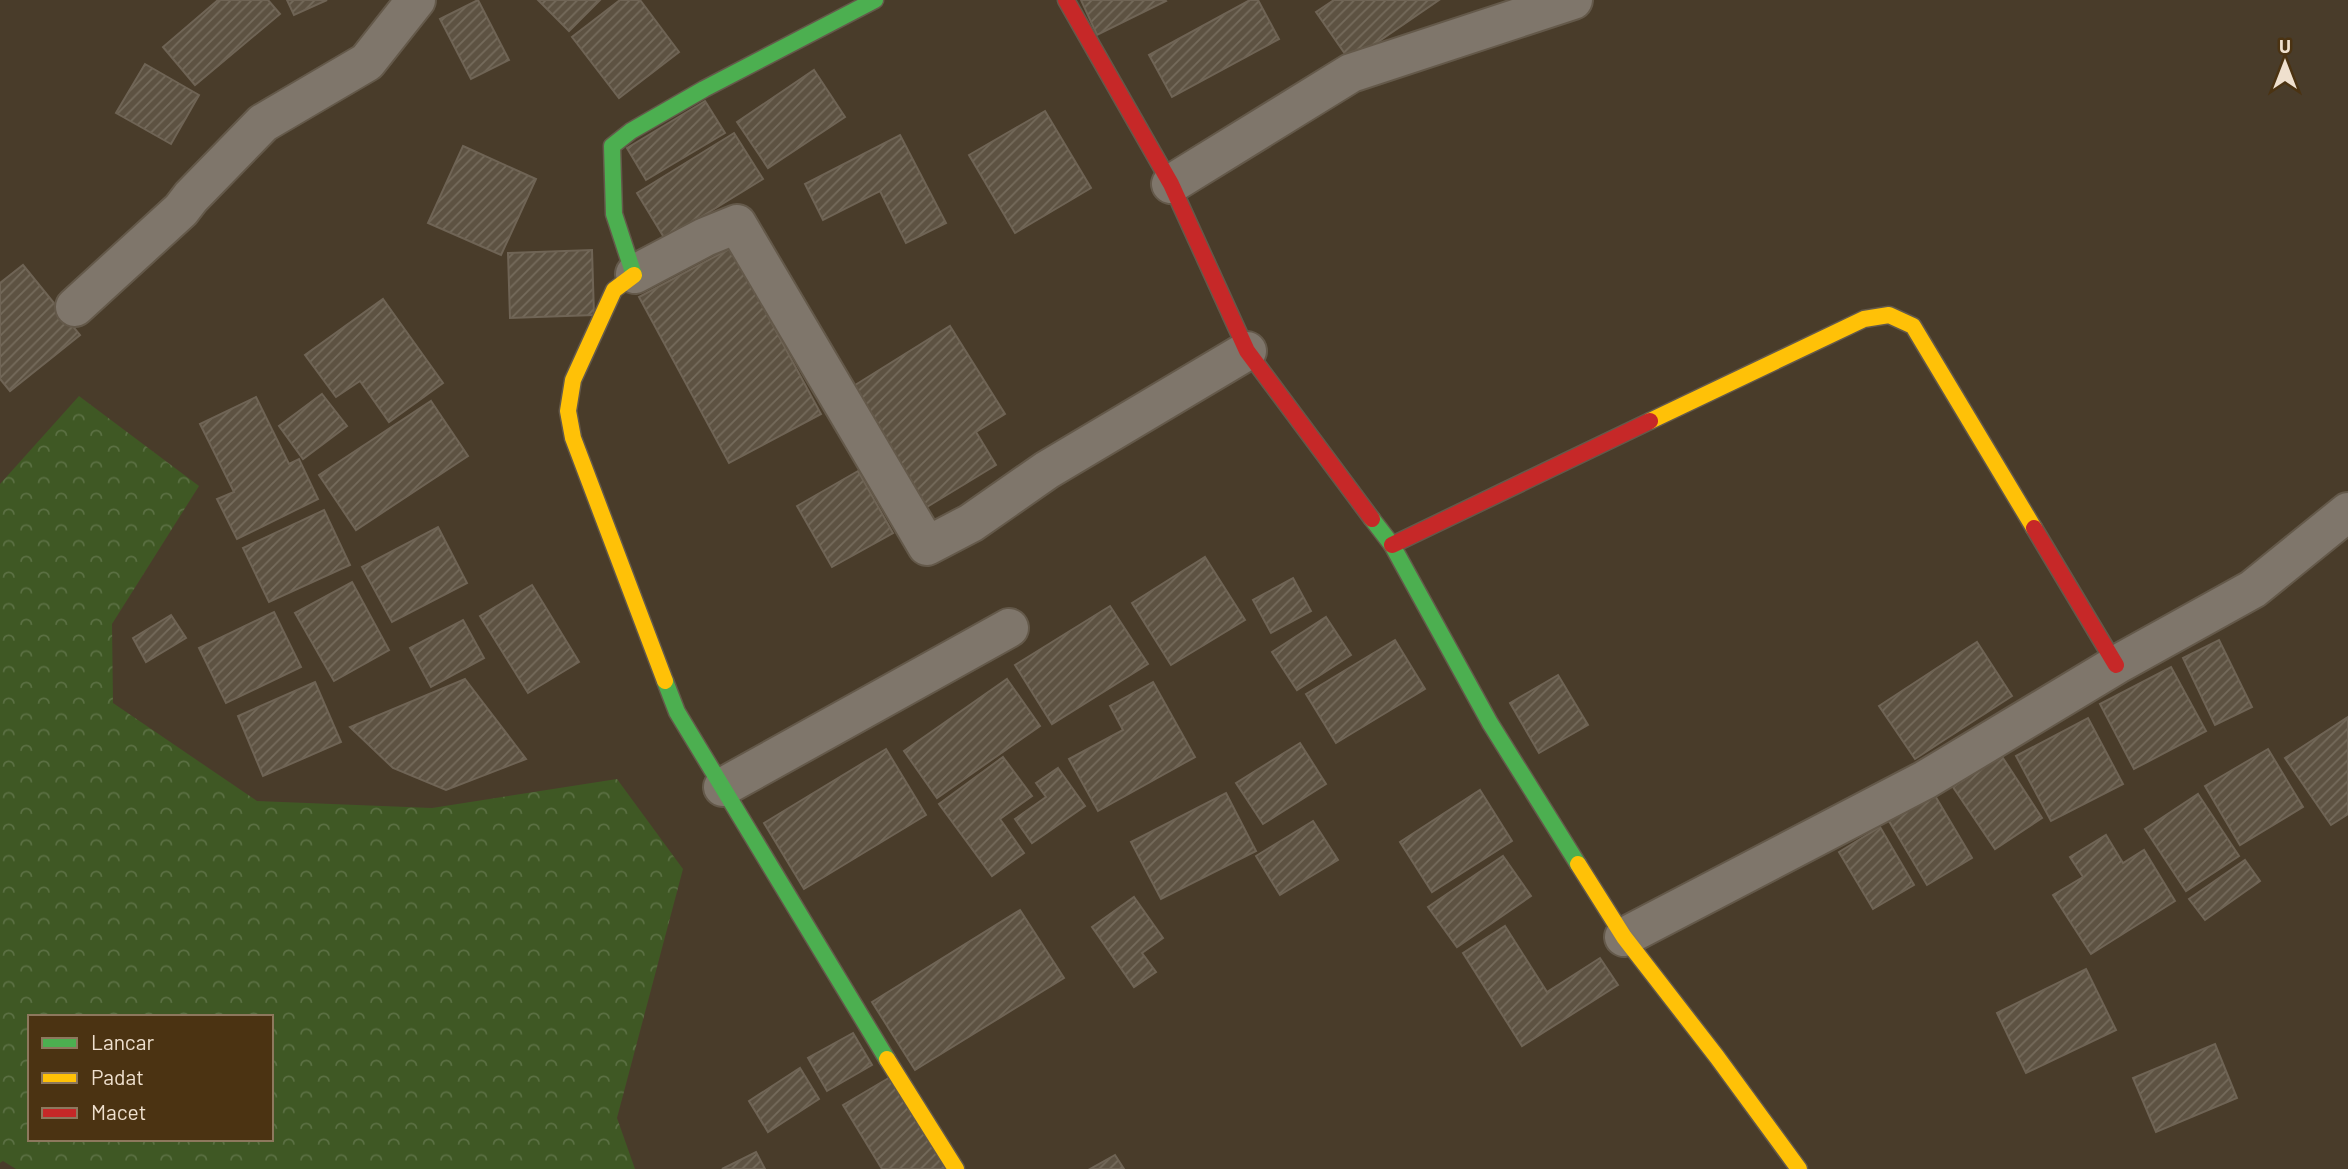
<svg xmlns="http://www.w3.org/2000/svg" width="2348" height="1169" font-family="Barlow,sans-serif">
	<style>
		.forest { fill: url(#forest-crowns); fill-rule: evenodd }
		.building { fill: url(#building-hatch); stroke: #6f6455; stroke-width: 2 }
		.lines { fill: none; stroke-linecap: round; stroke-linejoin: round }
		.street-casing { stroke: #64594a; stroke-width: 42 }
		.fast-casing { stroke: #64594a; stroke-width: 19 }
		.slow-casing { stroke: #64594a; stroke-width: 19 }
		.jam-casing { stroke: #64594a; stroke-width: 19 }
		.street { stroke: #7f766b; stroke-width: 38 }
		.fast { stroke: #4caf50; stroke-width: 16 }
		.slow { stroke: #ffc107; stroke-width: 16 }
		.jam { stroke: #c62828; stroke-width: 16 }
	</style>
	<defs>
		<pattern id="forest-crowns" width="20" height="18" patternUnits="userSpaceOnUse" patternTransform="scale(1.75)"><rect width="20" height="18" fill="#3f5824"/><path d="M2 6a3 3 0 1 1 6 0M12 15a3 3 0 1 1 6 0" fill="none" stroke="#5b7043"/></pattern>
		<pattern id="building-hatch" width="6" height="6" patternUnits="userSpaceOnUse" patternTransform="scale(1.75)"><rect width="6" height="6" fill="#5d5242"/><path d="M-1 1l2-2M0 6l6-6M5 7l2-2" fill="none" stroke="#756b5c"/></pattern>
	</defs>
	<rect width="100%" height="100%" fill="#493c2a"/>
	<path class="forest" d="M79,396L199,486L112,624L113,703L257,801L432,808L617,779L683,869L617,1118L635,1169H16L3,1161L0,1163V484ZM30,1017H271V1139H30Z"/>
	<g class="building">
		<polygon points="218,0 268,0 280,14 195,85 163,47"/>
		<polygon points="287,0 327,0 294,15"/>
		<polygon points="478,0 509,60 471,79 440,19"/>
		<polygon points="538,0 600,0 569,31"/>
		<polygon points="620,0 640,0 679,52 619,98 572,37"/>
		<polygon points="1081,0 1165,0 1166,1 1097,35"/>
		<polygon points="1250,0 1258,0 1279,39 1172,97 1149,55"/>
		<polygon points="1334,0 1439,0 1350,61 1316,12"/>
		<polygon points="145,64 199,95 171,144 116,113"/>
		<polygon points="814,70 845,117 768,168 737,122"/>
		<polygon points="705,101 725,133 646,180 627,148"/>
		<polygon points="1045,111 1091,188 1015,233 969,155"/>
		<polygon points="734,133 763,179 665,239 637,193"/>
		<polygon points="900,135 946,223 906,243 880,191 823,220 805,184"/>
		<polygon points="463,146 536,179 501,255 428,223"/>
		<polygon points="731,248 821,414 729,463 639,297"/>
		<polygon points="592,250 594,315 510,318 508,253"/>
		<polygon points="23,265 80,335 10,391 0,379 0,283"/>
		<polygon points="383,299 443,383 389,422 360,381 336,397 305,355"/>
		<polygon points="950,326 1005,414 976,432 996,465 927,507 852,387"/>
		<polygon points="322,394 347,426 303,459 279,426"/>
		<polygon points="256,397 289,464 299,459 318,499 237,539 217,499 234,492 200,424"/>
		<polygon points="431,401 468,456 356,530 319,475"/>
		<polygon points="858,471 893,533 832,567 797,506"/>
		<polygon points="324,510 350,565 269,602 243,548"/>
		<polygon points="438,527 467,583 392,622 362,567"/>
		<polygon points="1205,557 1245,620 1171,665 1132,603"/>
		<polygon points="1293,578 1311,611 1271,633 1253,600"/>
		<polygon points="352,582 389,650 334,681 295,613"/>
		<polygon points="532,585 579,662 528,693 480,616"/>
		<polygon points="1110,606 1148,664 1052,724 1015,665"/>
		<polygon points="274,612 301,667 226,703 199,648"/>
		<polygon points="171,615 186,638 146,662 133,638"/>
		<polygon points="1326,617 1351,655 1297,690 1272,652"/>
		<polygon points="463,620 484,658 431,687 410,648"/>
		<polygon points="1395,640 1425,689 1336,743 1306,694"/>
		<polygon points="2219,640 2252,707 2215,725 2183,658"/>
		<polygon points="1977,642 2012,696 1915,759 1879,706"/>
		<polygon points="2171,667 2206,731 2134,769 2100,704"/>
		<polygon points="1558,675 1588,725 1539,753 1510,703"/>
		<polygon points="465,679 526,759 446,790 393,768 350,727"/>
		<polygon points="1007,679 1040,726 937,798 904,751"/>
		<polygon points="315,682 341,742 263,776 238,716"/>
		<polygon points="1153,682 1195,757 1098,811 1069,759 1123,730 1110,706"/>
		<polygon points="2348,717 2348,814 2331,825 2285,758"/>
		<polygon points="2088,718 2123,784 2051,821 2016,756"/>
		<polygon points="1300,743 1326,784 1263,824 1236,783"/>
		<polygon points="886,749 926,815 804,889 764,823"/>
		<polygon points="2268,749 2303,807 2240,845 2205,786"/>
		<polygon points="2001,755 2042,818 1995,849 1953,787"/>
		<polygon points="1003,757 1032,796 1000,819 1024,853 992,876 939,804"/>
		<polygon points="1058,768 1085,806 1032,843 1015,819 1046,797 1036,783"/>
		<polygon points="1480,790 1512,841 1432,892 1400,842"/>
		<polygon points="1226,793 1256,851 1161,899 1131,842"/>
		<polygon points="1934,794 1972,858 1927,885 1889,821"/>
		<polygon points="2198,794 2239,856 2186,891 2145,829"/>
		<polygon points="1313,821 1338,860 1280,895 1256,856"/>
		<polygon points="1880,827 1914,885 1873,909 1839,852"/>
		<polygon points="2106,835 2123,863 2144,850 2175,901 2091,954 2053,895 2083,877 2070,857"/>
		<polygon points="1503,856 1531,896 1457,947 1428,907"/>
		<polygon points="2245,860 2260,881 2205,920 2189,899"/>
		<polygon points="1134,897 1163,938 1142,953 1156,972 1134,987 1092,927"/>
		<polygon points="1020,910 1064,978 915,1070 872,1002"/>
		<polygon points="1505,926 1547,992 1600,958 1618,985 1522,1046 1463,953"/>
		<polygon points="2086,969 2116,1030 2026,1073 1997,1013"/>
		<polygon points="853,1033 872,1065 827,1091 808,1058"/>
		<polygon points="2215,1044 2237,1098 2156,1132 2133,1078"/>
		<polygon points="800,1068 819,1099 768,1132 749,1101"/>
		<polygon points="892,1076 948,1169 882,1169 843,1105"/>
		<polygon points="756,1152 765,1169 722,1169"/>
		<polygon points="1115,1155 1124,1169 1090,1169"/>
	</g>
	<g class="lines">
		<defs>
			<g id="street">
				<polyline points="1171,184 1351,73 1573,0"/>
				<polyline points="635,274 705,237 737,224 927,546 971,523 1047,470 1247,351"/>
				<polyline points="75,307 181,210 191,197 263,123 367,62 416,0"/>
				<polyline points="723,787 1009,628"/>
				<polyline points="1624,937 1925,780 2116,665 2253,589 2348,512"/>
			</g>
			<g id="fast">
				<polyline points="634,275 614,214 612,146 631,131 704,89 875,0"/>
				<polyline points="1372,519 1392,545 1490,723 1578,864"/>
				<polyline points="665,681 677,712 887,1059"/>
			</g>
			<g id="slow">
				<polyline points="634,275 614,290 573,380 568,411 573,438 665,681"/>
				<polyline points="1650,421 1864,319 1889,315 1913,326 2034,528"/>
				<polyline points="1578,864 1624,937 1717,1057 1799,1169"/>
				<polyline points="887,1059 956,1169"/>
			</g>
			<g id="jam">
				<polyline points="1066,0 1171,184 1247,351 1372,519"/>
				<polyline points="2034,528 2116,665"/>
				<polyline points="1392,545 1650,421"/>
			</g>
		</defs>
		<use href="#street" class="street-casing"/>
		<use href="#fast" class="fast-casing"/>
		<use href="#slow" class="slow-casing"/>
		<use href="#jam" class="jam-casing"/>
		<use href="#street" class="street"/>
		<use href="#fast" class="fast"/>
		<use href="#slow" class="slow"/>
		<use href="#jam" class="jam"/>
	</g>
	<rect x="28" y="1015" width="245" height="126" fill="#4b3312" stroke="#8d785d" stroke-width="2"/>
	<rect x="42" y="1038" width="35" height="10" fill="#4caf50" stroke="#8d785d" stroke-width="2"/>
	<text x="91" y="1050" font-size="21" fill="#efe0ce">Lancar</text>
	<rect x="42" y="1073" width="35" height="10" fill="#ffc107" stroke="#8d785d" stroke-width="2"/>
	<text x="91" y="1085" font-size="21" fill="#efe0ce">Padat</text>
	<rect x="42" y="1108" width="35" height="10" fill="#c62828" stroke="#8d785d" stroke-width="2"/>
	<text x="91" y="1120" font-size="21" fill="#efe0ce">Macet</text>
	<g transform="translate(2285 63)" stroke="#4b3312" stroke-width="5" paint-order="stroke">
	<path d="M0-5L12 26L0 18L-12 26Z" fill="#efe0ce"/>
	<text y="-10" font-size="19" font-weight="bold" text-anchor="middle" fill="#efe0ce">U</text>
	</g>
</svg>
